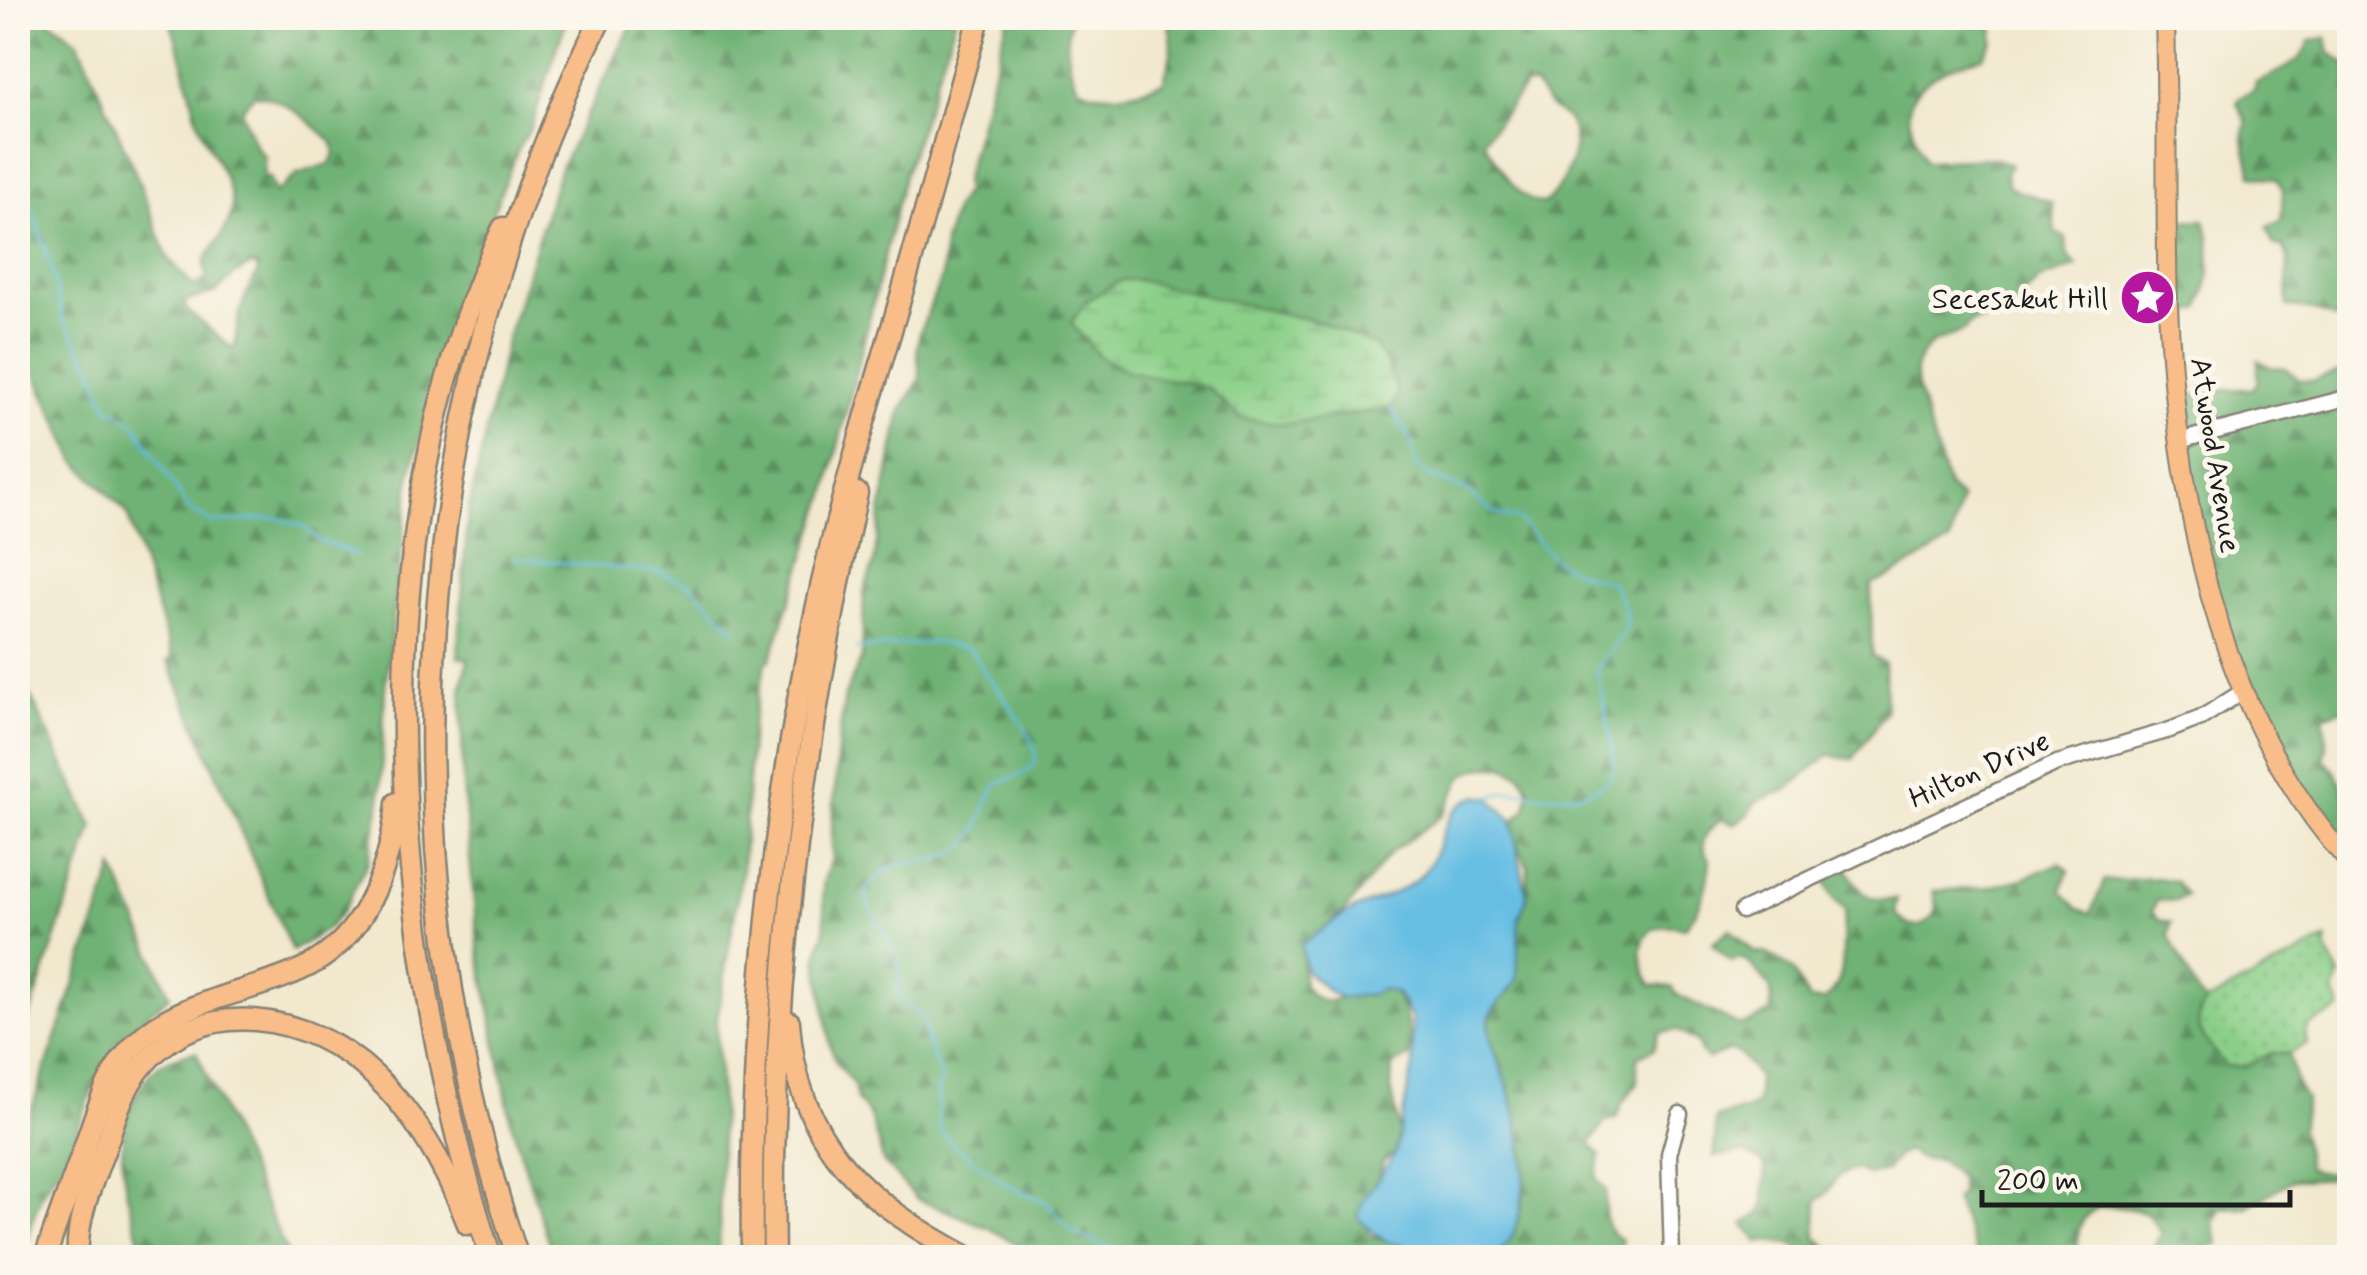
<svg xmlns="http://www.w3.org/2000/svg" width="2367" height="1275" font-family="Mynerve,sans-serif">
	<style>
		.grass { fill: url(#grass-dots); stroke: #547652; stroke-width: 2.5 }
		.forest { fill: url(#forest-firs); stroke: #466748; stroke-width: 2.5; fill-rule: evenodd }
		.wetland { fill: url(#wetland-marsh); stroke: #547652; stroke-width: 2.5 }
		.water { fill: #66bee3; stroke: #416d80; stroke-width: 2.5 }
		.lines { fill: none; stroke-linecap: round; stroke-linejoin: round }
		.stream { stroke: #66bee3; stroke-width: 2.5 }
		.minor-casing { stroke: #868275; stroke-width: 19 }
		.major-casing { stroke: #868275; stroke-width: 22 }
		.highway-casing { stroke: #868275; stroke-width: 25 }
		.minor { stroke: #fff; stroke-width: 14 }
		.major { stroke: #f8bd89; stroke-width: 18 }
		.highway { stroke: #f8bd89; stroke-width: 20 }
		.labels { text-anchor: middle; stroke-width: 10; stroke-linejoin: round; paint-order: stroke }
		.poi-label { font-size: 30px; fill: #1c1c1c; stroke: #fbf7ec; text-anchor: end }
		.street-label { font-size: 30px; fill: #1c1c1c; stroke: #fbf7ec }
	</style>
	<defs>
		<pattern id="grass-dots" width="8" height="8" patternUnits="userSpaceOnUse" patternTransform="scale(2.5)"><rect width="8" height="8" fill="#8bcf89"/><path d="M2 2h.1M6 6h.1" fill="none" stroke="#77b176" stroke-width="1.8" stroke-linecap="round"/></pattern>
		<pattern id="forest-firs" width="22" height="20" patternUnits="userSpaceOnUse" patternTransform="scale(2.5)"><rect width="22" height="20" fill="#70b275"/><path d="M5 1l3.5 6h-7zM16 11l3.5 6h-7z" fill="#5b905f"/></pattern>
		<pattern id="wetland-marsh" width="20" height="14" patternUnits="userSpaceOnUse" patternTransform="scale(2.5)"><rect width="20" height="14" fill="#8bcf89"/><path d="M1 5h8M5 5V1M11 12h8M15 12V8" fill="none" stroke="#77b176"/></pattern>
	</defs>
	<rect width="100%" height="100%" fill="#fbf7ec"/>
	<filter id="ink" filterUnits="userSpaceOnUse"><feTurbulence type="fractalNoise" baseFrequency=".01" numOctaves="2"/><feDisplacementMap in="SourceGraphic" scale="20" xChannelSelector="R" yChannelSelector="G"/><feConvolveMatrix kernelMatrix="1 2 1 2 8 2 1 2 1" color-interpolation-filters="sRGB"/></filter>
	<filter id="wash" filterUnits="userSpaceOnUse"><feTurbulence type="fractalNoise" baseFrequency=".0048" numOctaves="4" result="noise"/><feDisplacementMap in="SourceGraphic" scale="40" xChannelSelector="R" yChannelSelector="G"/><feGaussianBlur stdDeviation="2.25" result="paint"/><feColorMatrix in="noise" values="0 0 0 0 0 0 0 0 0 0 0 0 0 0 0 0 0 1.4 0 .05"/><feComposite in="paint" operator="in"/></filter>
	<g filter="url(#wash)">
		<rect width="100%" height="100%" fill="#f1e8ce"/>
		<path class="grass" d="M2327,939L2326,950L2340,975L2334,992L2341,1009L2310,1025L2305,1033L2307,1043L2289,1054L2272,1053L2242,1067L2225,1066C2209,1044 2186,1027 2206,1002Z"/>
		<g class="forest">
			<path d="M18,18H47L78,41L136,174L167,256L193,286L207,279L204,262C213,247 232,224 232,207C232,178 206,148 198,121C187,86 183,51 168,18H567L531,128L519,147L459,297L411,472L385,687L380,804L368,861L343,911L327,929L292,951L168,661L173,659L127,513L76,461L18,337ZM254,95C282,95 314,125 333,143L335,154L329,164L297,174L275,193L269,177L263,179L265,157L256,147L241,110ZM251,265L257,266L258,272C243,298 236,318 235,348H232L188,311L183,302L216,292L234,275Z"/>
			<polygon points="635,18 956,18 904,176 827,492 770,660 766,662 752,724 742,870 716,1025 721,1104 719,1257 553,1257 511,1122 478,945 463,784 461,690 468,659 458,657 468,512 507,338 559,171"/>
			<path d="M1008,18H1071C1063,43 1068,64 1078,87C1106,100 1135,93 1163,82C1171,59 1176,41 1166,18H2014L1994,22L1993,40L1983,57C1957,62 1905,82 1909,116C1911,131 1920,147 1925,161L1993,158L2011,165L2006,173L2009,187C2023,194 2038,196 2052,203L2056,233L2066,238L2067,254L2077,266L2039,280L2008,311L1971,323L1963,331L1931,344L1920,357L1915,369L1917,387L1948,487L1961,499L1950,542C1923,556 1900,574 1871,585L1872,656L1885,663L1886,711L1853,759L1827,756L1787,790L1756,801L1748,815L1734,824L1721,819C1705,832 1697,842 1710,861C1707,888 1702,906 1685,928C1639,916 1633,952 1651,985L1673,987L1676,994L1738,1025H1745L1770,1012C1776,978 1764,986 1748,961L1738,958L1732,962L1712,944L1730,929L1754,952L1768,954L1792,969L1809,1000L1824,1001C1853,978 1838,942 1846,911L1832,896L1822,874L1844,862C1856,888 1865,904 1897,899L1895,912C1909,933 1923,930 1937,911L1933,891L1989,887L2022,879L2060,863L2069,871L2061,890L2078,909L2091,913L2104,881L2157,878L2175,881L2186,895L2176,901L2157,900L2152,911L2160,920L2171,922L2168,934L2199,996L2206,1002C2186,1027 2210,1044 2225,1066L2242,1067L2272,1053L2289,1054L2296,1083L2306,1099L2301,1129L2307,1167L2317,1172L2349,1174L2345,1178L2293,1180L2246,1207L2221,1208C2213,1219 2213,1232 2219,1244L2204,1247L2198,1257H2148L2161,1233L2146,1212C2132,1210 2109,1203 2096,1209C2079,1216 2073,1241 2081,1257H1978L1955,1199L1960,1196V1178L1940,1160L1920,1159L1907,1151L1898,1155L1886,1171L1867,1175L1858,1169C1829,1173 1836,1190 1817,1201L1816,1237L1827,1246L1816,1247L1810,1255C1793,1243 1781,1240 1759,1242L1744,1224L1760,1213L1764,1205L1765,1168L1762,1162L1744,1152L1714,1157L1716,1118C1729,1112 1747,1113 1757,1103L1758,1077L1740,1054L1730,1050L1708,1059L1701,1052L1698,1043L1677,1030L1659,1033L1654,1049L1637,1057V1084L1622,1103L1616,1119L1606,1121L1590,1143L1600,1156L1596,1178L1606,1190C1605,1210 1601,1230 1622,1240L1618,1257H1050L1032,1253L989,1228L917,1199L884,1163L870,1116L857,1100L854,1085L837,1064L830,1045L817,957L825,930L823,883L832,859V826L839,737L845,695L862,657L864,592L874,563L881,513L901,411L920,379L917,348L920,332L942,276L944,243L954,209L966,190L964,181ZM1526,85L1535,86C1541,93 1544,100 1550,106C1555,112 1565,116 1569,122C1585,145 1562,189 1544,204C1515,201 1498,163 1483,141ZM1503,766L1520,774L1530,791L1526,808L1512,823L1515,840L1528,867L1527,897L1519,918L1517,979C1511,995 1489,1006 1489,1023C1489,1046 1502,1067 1509,1089C1521,1129 1532,1176 1519,1216C1504,1264 1488,1258 1444,1249C1418,1245 1394,1246 1369,1235L1368,1215L1383,1162L1390,1156L1404,1154L1391,1088L1392,1066L1409,1057C1412,1037 1405,1002 1390,987L1325,1002L1312,996L1304,985L1302,964L1305,953L1321,931L1345,911L1390,853L1442,816L1463,776L1478,768Z"/>
			<path d="M2327,37L2330,53L2347,64L2349,87V324L2315,310L2287,307L2288,257L2284,248L2273,244L2267,227L2281,221L2283,190L2277,180L2252,175L2243,137L2247,123L2237,103L2240,97L2254,90L2256,82C2276,73 2303,64 2310,41Z"/>
			<polygon points="2204,220 2209,237 2210,273 2200,309 2170,319 2170,221"/>
			<path d="M2258,360L2270,367L2285,368L2300,380L2313,381L2349,369V707L2323,716L2327,745L2324,759C2353,786 2349,824 2349,861L2309,814L2217,616L2178,399L2225,389H2252L2258,382Z"/>
			<polygon points="18,670 93,826 18,1051"/>
			<path d="M114,868L170,996C101,1048 100,1075 69,1150C63,1164 52,1176 44,1190C34,1210 29,1236 22,1257H18V1149Z"/>
			<path d="M196,1052L289,1257H212L202,1245L142,1248C126,1193 108,1141 139,1089C153,1065 169,1057 196,1052Z"/>
		</g>
		<polygon class="wetland" points="1122,280 1138,280 1323,323 1374,345 1389,367 1398,394 1391,408 1284,424 1240,418 1207,387 1130,372 1100,357 1071,323 1086,301"/>
		<path class="water" d="M1476,796L1490,798L1512,820L1527,897L1519,918L1517,979C1511,995 1489,1006 1489,1023C1489,1047 1503,1068 1509,1090C1523,1135 1531,1180 1516,1226C1508,1254 1491,1258 1464,1253C1450,1251 1394,1246 1388,1242C1377,1237 1367,1226 1358,1218L1362,1202L1395,1154L1413,1066L1412,1019L1397,993L1383,989L1369,995L1341,998L1328,991L1306,971L1301,945C1316,935 1330,923 1346,914C1368,901 1403,894 1421,875C1446,850 1436,813 1476,796Z"/>
		<g class="lines">
			<g class="stream">
				<polyline points="18,182 36,219 53,273 63,320 92,366 105,402 109,408 133,421 189,509 213,523 278,518 302,526 319,540 357,555"/>
				<path d="M1391,408L1410,439L1418,467L1430,476L1467,491L1496,514L1518,519L1555,560L1576,572L1611,582C1641,628 1620,634 1597,670C1600,691 1618,756 1613,771C1605,795 1562,797 1542,795C1521,792 1509,787 1490,798"/>
				<polyline points="514,558 659,572 691,585 737,632"/>
				<path d="M856,649L935,642L969,649C978,656 979,666 986,674C999,691 1039,738 1035,760C1031,779 1001,775 993,790C980,816 979,845 946,856C905,870 901,849 865,891C870,920 898,942 900,972C901,980 896,987 897,995L924,1021L925,1036L942,1079L938,1087L939,1129L949,1141L1010,1187L1045,1201L1070,1229L1083,1237L1103,1246L1140,1255L1160,1253L1181,1258"/>
				<polyline points="1390,1244 1390,1258"/>
			</g>
		</g>
	</g>
	<g filter="url(#ink)">
		<g class="lines">
			<defs>
				<g id="minor">
					<polyline points="2182,440 2350,397"/>
					<polyline points="1742,911 2057,763 2170,730 2201,718 2242,692"/>
					<polyline points="1672,1258 1669,1154 1680,1114"/>
				</g>
				<path id="major" d="M2165,18C2168,113 2165,209 2168,305C2176,497 2217,716 2350,863"/>
				<g id="highway">
					<path d="M789,1022C797,1145 867,1204 969,1258"/>
					<path d="M45,1258C56,1224 69,1190 81,1157C96,1115 105,1074 137,1042C162,1017 192,1007 224,996C255,986 289,978 317,961C369,929 391,861 397,803"/>
					<path d="M78,1258C75,1217 95,1177 108,1140C116,1115 123,1091 139,1070C200,991 311,1014 375,1076C417,1116 447,1170 468,1224"/>
					<path d="M491,1258C390,945 356,532 503,228"/>
					<path d="M518,1258C380,850 409,403 601,18"/>
					<path d="M752,1258C749,1040 770,823 816,610C837,511 866,414 895,317C924,218 951,117 979,18"/>
					<path d="M774,1258C769,1001 804,744 857,493"/>
				</g>
			</defs>
			<use href="#minor" class="minor-casing"/>
			<use href="#major" class="major-casing"/>
			<use href="#highway" class="highway-casing"/>
			<use href="#minor" class="minor"/>
			<use href="#major" class="major"/>
			<use href="#highway" class="highway"/>
		</g>
	</g>
	<defs>
		<symbol id="sight-disc" viewBox="-11 -11 22 22"><circle r="9.5" fill="#b5179e" stroke="#fbf7ec"/><path d="M0-6L1.8-2.2L6-1.7L2.9 1.2L3.7 5.4L0 3.3L-3.7 5.4L-2.9 1.2L-6-1.7L-1.8-2.2Z" fill="#fff"/></symbol>
	</defs>
	<g fill-rule="evenodd">
		<use href="#sight-disc" x="2116" y="266" width="63" height="63"/>
	</g>
	<g class="labels">
		<g class="poi-label">
			<text x="2108" y="308">Secesakut Hill</text>
		</g>
		<g class="street-label">
			<text transform="translate(2216 455) rotate(81)" y="10">Atwood Avenue</text>
			<text transform="translate(1979 769) rotate(-24)" y="10">Hilton Drive</text>
		</g>
	</g>
	<rect width="2367" height="1275" fill="none" stroke="#fbf7ec" stroke-width="60"/>
	<path d="M1982 1190v15h308v-15" fill="none" stroke="#1c1c1c" stroke-width="5"/>
	<text x="1997" y="1190" font-size="30" fill="#1c1c1c" stroke="#fbf7ec" stroke-width="8" paint-order="stroke">200 m</text>
</svg>
